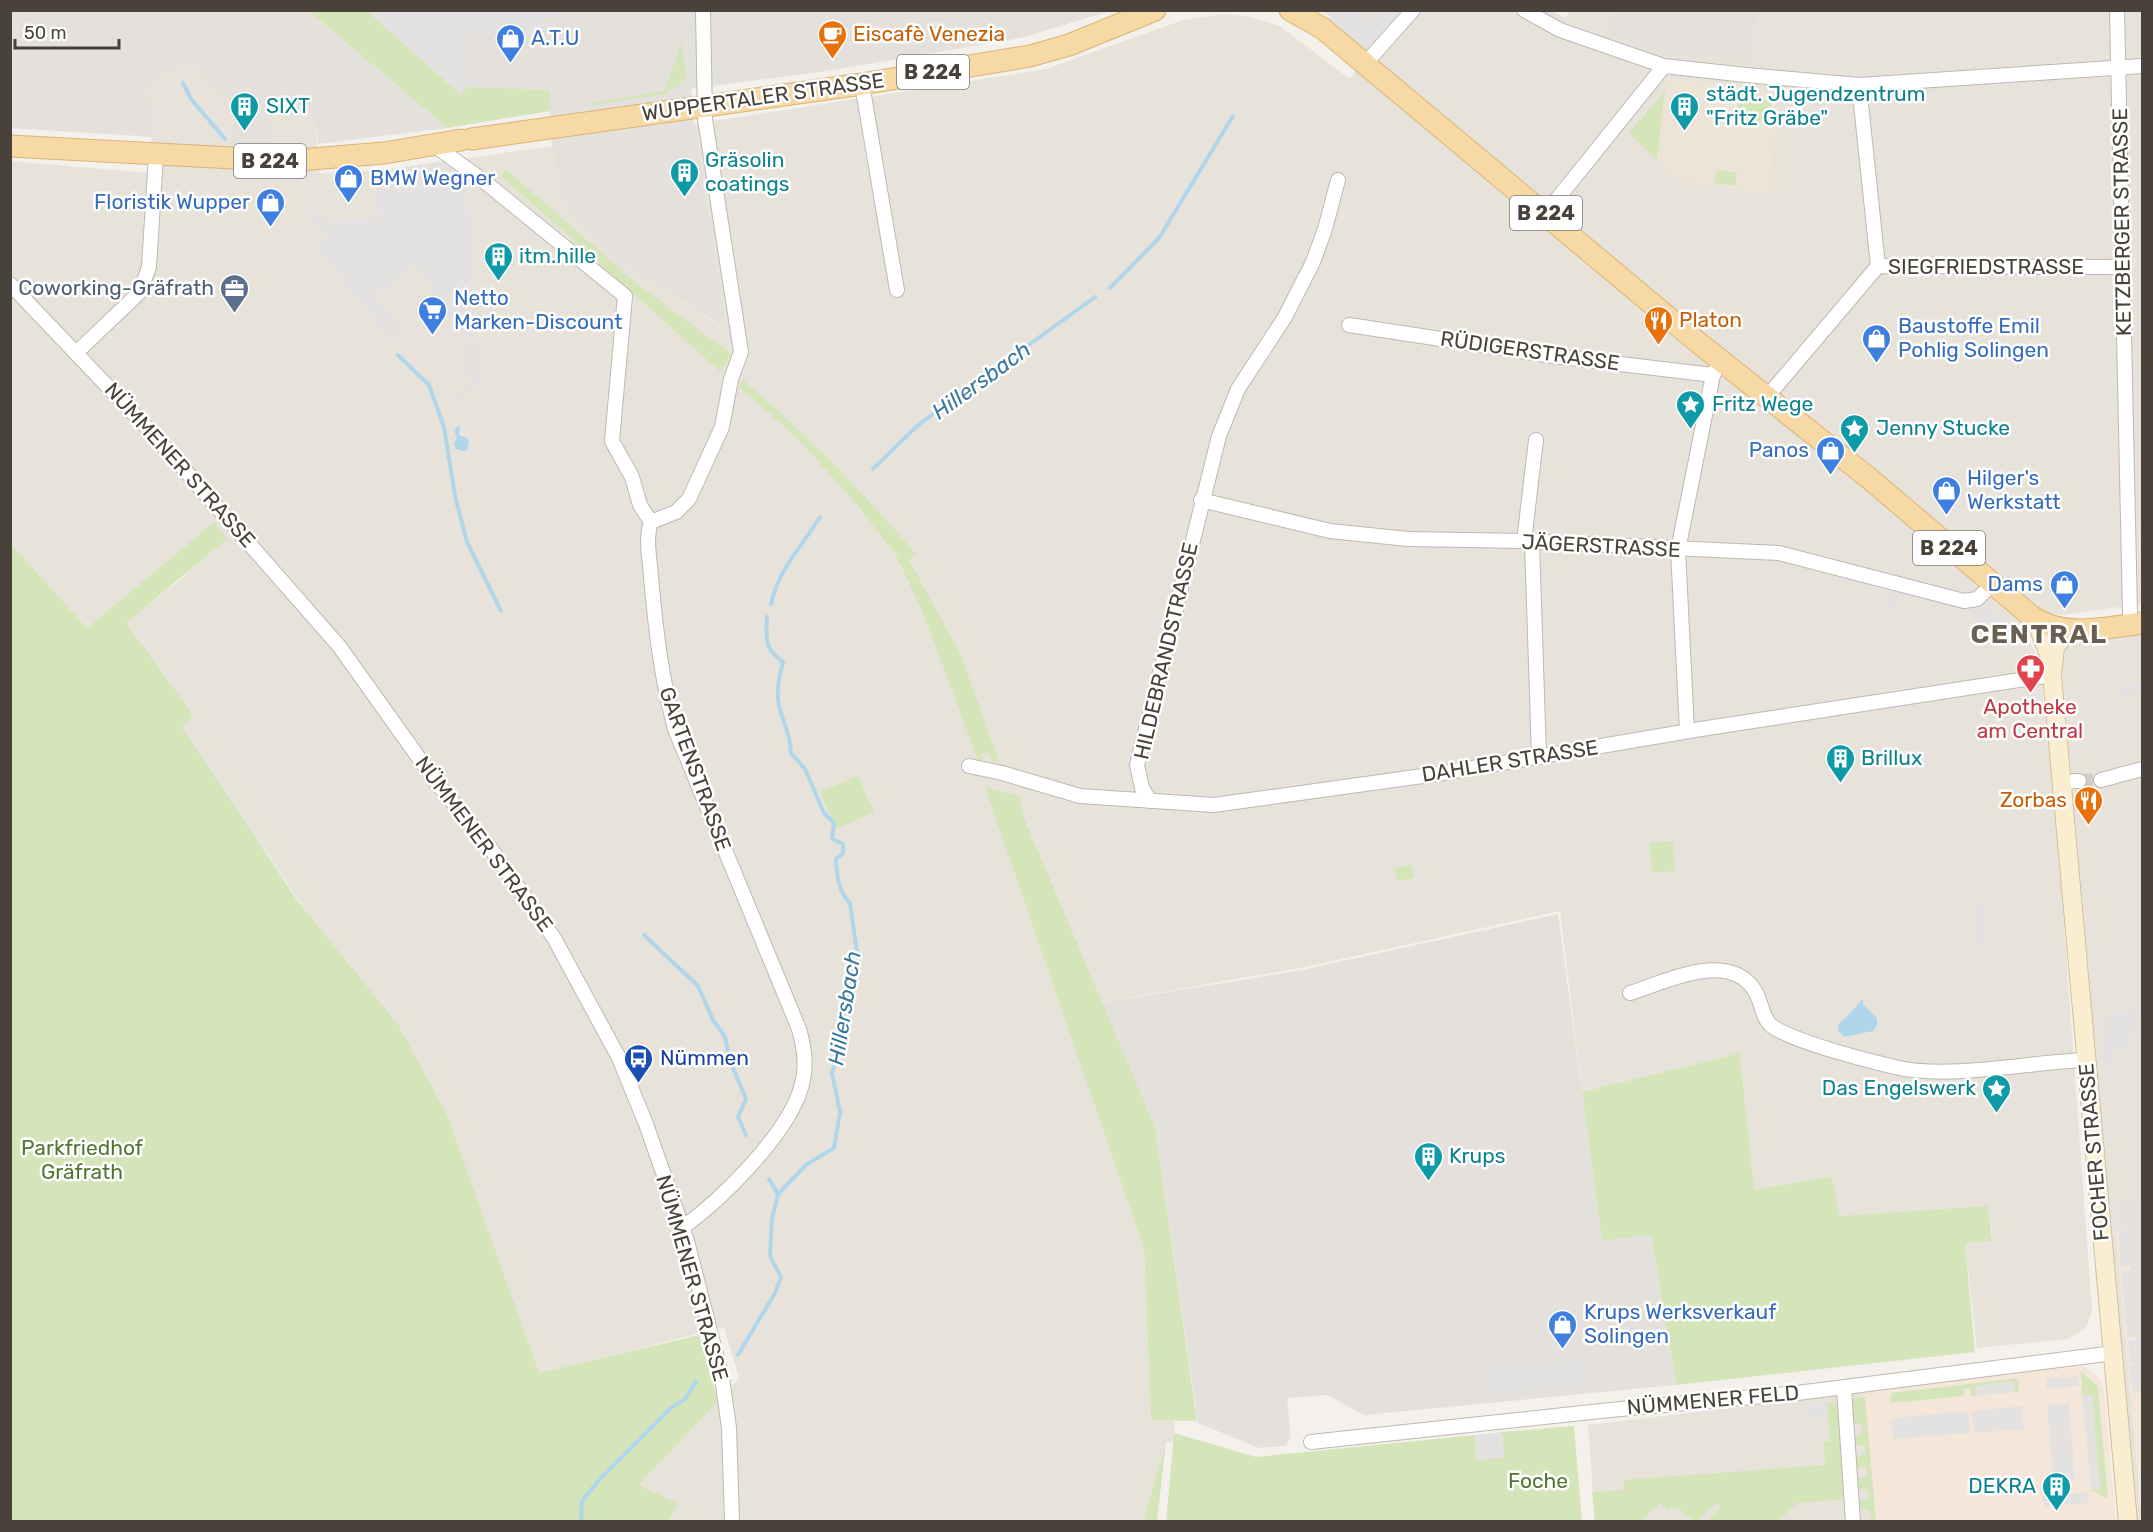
<svg xmlns="http://www.w3.org/2000/svg" width="2153" height="1532" font-family="Rubik,sans-serif">
	<style>
		.residential { fill: #e8e3da; fill-rule: evenodd }
		.commercial { fill: #f4e7da }
		.industrial { fill: #e4e1dd }
		.education { fill: #ece5d7 }
		.green { fill: #d4e5b9 }
		.parking { fill: #e4e2e0 }
		.water { fill: #afd6eb }
		.lines { fill: none; stroke-linecap: round; stroke-linejoin: round }
		.stream { stroke: #afd6eb; stroke-width: 4 }
		.street-tunnel { stroke: #d2cec8; stroke-width: 14; stroke-dasharray: 14 7; stroke-linecap: butt }
		.street-casing { stroke: #bfb8af; stroke-width: 16 }
		.secondary-casing { stroke: #d0c0a0; stroke-width: 20 }
		.primary-casing { stroke: #dab474; stroke-width: 23 }
		.street { stroke: #fff; stroke-width: 14 }
		.secondary { stroke: #faedd0; stroke-width: 18 }
		.primary { stroke: #f6d9a4; stroke-width: 21 }
		.labels { text-anchor: middle; stroke-width: 5; stroke-linejoin: round; paint-order: stroke }
		.shield { fill: #fff; stroke: #7f7b75; stroke-width: 1.5 }
		.shield-label { font-size: 20px; font-weight: bold; fill: #48423a }
		.food-label { font-size: 21px; fill: #c56008; stroke: #fff; text-anchor: start }
		.shop-label { font-size: 21px; fill: #366cbe; stroke: #fff; text-anchor: start }
		.culture-label { font-size: 21px; fill: #0d838f; stroke: #fff; text-anchor: start }
		.street-label { font-size: 21px; fill: #48423a; stroke: #fff }
		.service-label { font-size: 21px; fill: #4e5e75; stroke: #fff; text-anchor: end }
		.health-label { font-size: 21px; fill: #be3a42; stroke: #fff }
		.transit-label { font-size: 21px; fill: #164399; stroke: #fff; text-anchor: start }
		.park-label { font-size: 21px; fill: #507631; stroke: #fff }
		.water-label { font-size: 22px; font-style: italic; fill: #38789c; stroke: #fff }
		.district-label { font-size: 27px; font-weight: bold; letter-spacing: 1.5px; fill: #6a5f52; stroke: #fff }
	</style>
	<rect width="100%" height="100%" fill="#f4f1ec"/>
	<g class="residential">
		<path d="M1552,10L1565,18L1570,11H1616L1609,34L1750,60L1758,11H2142V604L2061,615L2041,612L2024,633L2038,657L2054,788L2092,1310L2086,1328L2068,1339L1977,1348L1965,1243L1993,1241L1988,1207L1838,1216L1832,1176L1754,1190L1740,1053L1582,1092L1560,911L1305,967L1100,1003L1024,818L1020,796L986,788L1144,1249L1151,1419L1175,1421L1173,1442H1166L1143,1521H669L678,1503L639,1485L739,1378L724,1327L539,1374L448,1117L226,795L86,652L174,585L226,538L213,523L87,628L11,544V161L150,173L153,103L140,87L197,55L234,106L274,146L270,107L294,102L315,121L320,174L393,169L552,146L563,204L621,262L725,329L694,124L1046,69L1183,20L1222,14L1251,17L1280,26L1350,79L1371,48L1405,11ZM1675,79L1721,86L1768,194Z"/>
		<polygon points="2142,627 2142,1521 2136,1521 2061,657 2070,640"/>
		<polygon points="1864,1392 1876,1521 1883,1521 1595,1521 1588,1425"/>
	</g>
	<g class="commercial">
		<polygon points="2131,1200 2131,1203 2142,1202 2142,1521 2113,1202"/>
		<polygon points="2068,1366 2082,1366 2090,1370 2102,1381 2104,1389 2116,1521 1876,1521 1864,1392"/>
	</g>
	<g class="industrial">
		<polygon points="10,11 309,11 447,128 318,144 315,121 294,102 270,107 274,146 230,145 234,106 200,73 197,56 141,87 153,103 153,137 11,128"/>
		<polygon points="367,11 1110,11 1021,38 827,71 691,89 694,122 726,329 621,262 563,204 552,146 550,111 487,119"/>
		<polygon points="1323,11 1405,11 1371,48"/>
		<polygon points="1616,11 1758,11 1750,61 1667,54 1608,34"/>
		<polygon points="1558,914 1602,1241 1651,1235 1676,1385 1364,1415 1327,1395 1287,1398 1291,1436 1286,1446 1259,1448 1198,1423 1155,1127 1100,1003 1302,970"/>
	</g>
	<polygon class="education" points="1675,79 1780,93 1768,194 1678,180 1629,133"/>
	<g class="green">
		<polygon points="309,11 367,11 461,95 467,87 549,90 550,111 447,128"/>
		<polygon points="682,42 686,76 678,87 669,90 667,94 592,105 591,103 664,91"/>
		<polygon points="1665,91 1657,160 1629,133"/>
		<polygon points="1739,96 1772,100 1770,122 1736,119"/>
		<polygon points="506,169 636,283 731,354 721,372 501,176"/>
		<polygon points="1716,170 1737,173 1735,186 1714,183"/>
		<path d="M743,380C806,434 862,491 916,554L909,560L961,655L999,762H992L988,752L981,754L983,760H978L923,613L895,553L853,500L798,439L739,387Z"/>
		<polygon points="214,522 227,539 126,623 193,715 182,728 297,900 399,1026 448,1117 539,1373 699,1335 718,1401 639,1485 678,1503 669,1521 11,1521 11,544 87,628"/>
		<polygon points="858,776 874,812 836,829 820,792"/>
		<polygon points="985,787 1020,796 1024,818 1155,1127 1197,1421 1151,1420 1144,1249"/>
		<polygon points="1673,841 1675,871 1652,873 1649,843"/>
		<polygon points="1412,865 1414,878 1398,881 1394,868"/>
		<polygon points="1740,1053 1754,1190 1832,1176 1839,1216 1988,1206 1992,1241 1965,1243 1975,1352 1676,1385 1651,1235 1602,1241 1582,1092"/>
		<polygon points="2081,1372 2098,1386 2108,1499 2091,1490 2100,1489 2092,1395 2082,1395"/>
		<polygon points="2018,1378 2019,1391 2015,1392 2014,1381 1976,1386 1976,1396 1971,1396 1970,1388 1964,1389 1964,1396 1891,1403 1891,1393"/>
		<polygon points="1865,1397 1876,1521 1883,1521 1872,1521 1870,1509 1860,1509 1859,1500 1869,1499 1868,1489 1857,1489 1857,1478 1867,1477 1866,1467 1856,1468 1855,1457 1865,1455 1864,1445 1854,1445 1853,1436 1862,1435 1862,1424 1852,1424 1850,1405 1854,1398"/>
		<polygon points="1827,1402 1833,1402 1837,1407 1846,1499 1797,1503 1778,1521 1707,1521 1721,1507 1717,1503 1697,1521 1693,1521 1679,1509 1671,1508 1668,1511 1660,1503 1641,1521 1595,1522 1592,1492 1624,1490 1624,1480 1825,1465 1824,1442 1830,1441"/>
		<polygon points="1574,1426 1582,1521 1166,1522 1174,1433 1256,1457 1475,1435 1476,1460 1504,1457 1502,1432"/>
		<polygon points="1166,1442 1157,1521 1143,1521"/>
	</g>
	<g class="parking">
		<polygon points="463,10 482,14 556,14 554,39 471,33 467,87 461,95 368,11"/>
		<polygon points="1336,11 1349,11 1368,25 1382,11 1409,11 1372,57 1328,21"/>
		<polygon points="442,161 467,180 480,384 455,405 449,398 472,379 460,366 469,359 462,349 470,342 428,292 434,287 415,264 375,296 401,329 393,336 409,356 406,359 316,247 328,237 307,212 324,212 325,222 379,218 377,177 396,175 397,168"/>
		<polygon points="1891,585 1901,588 1896,611 1885,607"/>
		<polygon points="1985,602 2004,622 1990,635 1966,606"/>
		<polygon points="2142,683 2142,695 2120,697 2119,685"/>
		<polygon points="1984,905 1987,947 1977,948 1974,906"/>
		<polygon points="2136,1010 2137,1023 2142,1022 2142,1036 2129,1037 2130,1049 2112,1050 2113,1065 2103,1066 2099,1014"/>
		<polygon points="2131,1200 2131,1203 2142,1202 2142,1391 2133,1391 2128,1365 2137,1364 2130,1363 2128,1341 2136,1340 2136,1336 2127,1337 2121,1271 2130,1270 2130,1266 2121,1267 2118,1233 2126,1231 2116,1231 2113,1202"/>
		<polygon points="1593,1358 1595,1382 1484,1395 1480,1369"/>
		<polygon points="2078,1376 2079,1386 2046,1389 2046,1379"/>
		<polygon points="2014,1381 2015,1392 1976,1396 1975,1386"/>
		<polygon points="2092,1394 2100,1489 2091,1490 2082,1395"/>
		<polygon points="1827,1402 1828,1417 1806,1418 1806,1405"/>
		<polygon points="2069,1403 2075,1479 2053,1481 2047,1405"/>
		<polygon points="2022,1406 2024,1429 1974,1433 1972,1411"/>
		<polygon points="1968,1411 1970,1433 1893,1439 1892,1418"/>
		<polygon points="1502,1432 1504,1457 1476,1461 1475,1435"/>
		<polygon points="2088,1492 2089,1503 2043,1507 2042,1496"/>
	</g>
	<g class="water">
		<polygon points="460,425 459,435 467,438 469,442 467,450 462,451 455,448 454,443 457,438 454,430"/>
		<path d="M1863,998V1004L1877,1018V1025L1873,1031L1844,1037L1838,1030V1024C1846,1019 1858,1005 1863,998Z"/>
	</g>
	<g class="lines">
		<g class="stream">
			<polyline points="183,83 191,99 225,139"/>
			<polyline points="1110,288 1159,238 1233,116"/>
			<polyline points="398,355 429,385 444,427 455,496 467,542 501,611"/>
			<polyline points="873,469 918,425 1095,297"/>
			<path d="M771,604C778,570 802,546 820,517"/>
			<path d="M767,617C766,640 764,648 783,662C779,677 776,691 779,706C783,722 791,736 791,753L805,769L824,813L834,823L832,839L843,844V853L836,859C837,875 838,892 850,903L857,953L847,996L845,1028L832,1073L840,1112L834,1148L807,1164L778,1194"/>
			<polyline points="644,935 698,986 713,1020 725,1037 730,1061 746,1099 738,1117 746,1135"/>
			<polyline points="738,1355 775,1293 781,1277 770,1256 772,1219 778,1194 769,1179"/>
			<polyline points="581,1522 582,1501 599,1480 672,1407 685,1399 696,1381"/>
		</g>
		<polyline class="street-tunnel" points="2079,781 2101,780"/>
		<defs>
			<g id="street">
				<polyline points="1524,10 1560,30 1664,66 1746,75 1859,85 2142,66"/>
				<polyline points="2117,10 2130,613"/>
				<polyline points="1365,64 1413,10"/>
				<polyline points="862,84 897,290"/>
				<polyline points="1859,85 1878,266"/>
				<polyline points="434,145 485,182 625,296 612,441 632,477 640,505 651,522"/>
				<polyline points="1546,213 1664,66"/>
				<polyline points="10,284 153,434 339,646 436,782 491,849 554,938 619,1058 646,1124 687,1241 722,1378 729,1428 732,1522"/>
				<polyline points="1349,325 1553,356 1713,375"/>
				<polyline points="77,352 140,292 149,267 156,155"/>
				<polyline points="1767,397 1878,266 2121,267"/>
				<polyline points="1201,500 1330,531 1408,539 1524,541 1779,553 1964,601 1977,599 1993,584"/>
				<polyline points="1524,541 1536,440"/>
				<polyline points="1532,542 1539,757"/>
				<polyline points="1687,731 1678,550 1713,375 1721,361"/>
				<polyline points="969,766 1002,773 1080,796 1214,805 1437,774 1701,729 2052,675"/>
				<polyline points="2101,780 2142,769"/>
				<polyline points="2062,782 2079,781"/>
				<polyline points="1150,801 1142,788 1137,765 1219,436 1238,389 1285,317 1313,262 1325,229 1338,180"/>
				<path d="M1630,993C1666,982 1729,949 1755,991C1762,1002 1762,1020 1773,1027C1798,1043 1869,1061 1899,1068C1952,1079 2030,1062 2086,1060"/>
				<path d="M682,1228C721,1200 787,1135 801,1088C807,1068 805,1050 799,1029L675,729C661,676 656,632 651,577C650,559 645,539 651,522L676,512L689,499L722,427L731,379L741,352L705,119L703,10"/>
				<polyline points="1844,1388 1853,1522"/>
				<polyline points="1311,1442 1610,1410 1797,1393 2114,1353"/>
			</g>
			<g id="secondary">
				<polyline points="2031,616 2039,629 2052,662"/>
				<polyline points="2068,631 2055,647 2052,675 2128,1522"/>
			</g>
			<g id="primary">
				<path d="M1290,10L1322,28L1700,344L1870,479L2031,616C2064,639 2104,628 2142,623"/>
				<polyline points="472,139 862,84 1030,56 1069,45 1155,10"/>
				<polyline points="10,146 287,161 384,153 461,140"/>
			</g>
		</defs>
		<use href="#street" class="street-casing"/>
		<use href="#secondary" class="secondary-casing"/>
		<use href="#primary" class="primary-casing"/>
		<use href="#street" class="street"/>
		<use href="#secondary" class="secondary"/>
		<use href="#primary" class="primary"/>
	</g>
	<defs>
		<symbol id="cafe-pin" viewBox="-11 -11 22 30"><path d="M0 17L-7.5 6A9.5 9.5 0 1 1 7.5 6Z" fill="#e8710a" stroke="#fff"/><path d="M-5.5-4.5H6V0H3Q3 3.5 0 3.5H-2.5Q-5.5 3.5-5.5 0ZM3-3.2v2h1.7v-2ZM-6 4.5H4V6H-6Z" fill="#fff"/></symbol>
		<symbol id="shop-pin" viewBox="-11 -11 22 30"><path d="M0 17L-7.5 6A9.5 9.5 0 1 1 7.5 6Z" fill="#3f7fe0" stroke="#fff"/><path d="M-5-2.5h2.3a2.7 3.5 0 0 1 5.4 0H5L5.5 6h-11ZM-1.5-2.5h3a1.5 2.3 0 0 0-3 0Z" fill="#fff"/></symbol>
		<symbol id="building-pin" viewBox="-11 -11 22 30"><path d="M0 17L-7.5 6A9.5 9.5 0 1 1 7.5 6Z" fill="#0f9aa8" stroke="#fff"/><path d="M-4-6H4V6H1V3H-1V6H-4ZM-2.5-4.3h1.7v1.8h-1.7ZM.8-4.3h1.7v1.8H.8ZM-2.5-1h1.7V.8h-1.7ZM.8-1h1.7V.8H.8Z" fill="#fff"/></symbol>
		<symbol id="office-pin" viewBox="-11 -11 22 30"><path d="M0 17L-7.5 6A9.5 9.5 0 1 1 7.5 6Z" fill="#5c6f8a" stroke="#fff"/><path d="M-6-3h4V-5.5h4V-3h4V5H-6ZM-1-4.5V-3h2v-1.5ZM-6 0V1H6V0Z" fill="#fff"/></symbol>
		<symbol id="supermarket-pin" viewBox="-11 -11 22 30"><path d="M0 17L-7.5 6A9.5 9.5 0 1 1 7.5 6Z" fill="#3f7fe0" stroke="#fff"/><path d="M-6-5.5h2.5l.6 2H6L4.5 2H-2.5L-4.4-4H-6ZM-1.5 3.2a1.3 1.3 0 1 0 .1 0ZM3 3.2a1.3 1.3 0 1 0 .1 0Z" fill="#fff"/></symbol>
		<symbol id="restaurant-pin" viewBox="-11 -11 22 30"><path d="M0 17L-7.5 6A9.5 9.5 0 1 1 7.5 6Z" fill="#e8710a" stroke="#fff"/><path d="M-5-6h1v4h1v-4h1v4h1v-4h1v5L-1.5 .5V6h-2V.5L-5-1ZM5-6V6H3V1.5H1.5Q1.5-4 5-6Z" fill="#fff"/></symbol>
		<symbol id="sight-pin" viewBox="-11 -11 22 30"><path d="M0 17L-7.5 6A9.5 9.5 0 1 1 7.5 6Z" fill="#0f9aa8" stroke="#fff"/><path d="M0-6L1.8-2.2L6-1.7L2.9 1.2L3.7 5.4L0 3.3L-3.7 5.4L-2.9 1.2L-6-1.7L-1.8-2.2Z" fill="#fff"/></symbol>
		<symbol id="pharmacy-pin" viewBox="-11 -11 22 30"><path d="M0 17L-7.5 6A9.5 9.5 0 1 1 7.5 6Z" fill="#e0444e" stroke="#fff"/><path d="M-2-6h4v4h4v4h-4v4h-4v-4h-4v-4h4Z" fill="#fff"/></symbol>
		<symbol id="bus-pin" viewBox="-11 -11 22 30"><path d="M0 17L-7.5 6A9.5 9.5 0 1 1 7.5 6Z" fill="#1a4fb4" stroke="#fff"/><path d="M-5-6H5V4H4V6H2V4H-2V6H-4V4H-5ZM-3.5-4V0h7V-4ZM-3.5 1.2v1.5H-2V1.2ZM2 1.2v1.5H3.5V1.2Z" fill="#fff"/></symbol>
	</defs>
	<g fill-rule="evenodd">
		<use href="#cafe-pin" x="816" y="18" width="33" height="45"/>
		<use href="#shop-pin" x="494" y="22" width="33" height="45"/>
		<use href="#building-pin" x="228" y="90" width="33" height="45"/>
		<use href="#building-pin" x="1668" y="90" width="33" height="45"/>
		<use href="#building-pin" x="668" y="156" width="33" height="45"/>
		<use href="#shop-pin" x="332" y="162" width="33" height="45"/>
		<use href="#shop-pin" x="254" y="186" width="33" height="45"/>
		<use href="#building-pin" x="482" y="240" width="33" height="45"/>
		<use href="#office-pin" x="218" y="272" width="33" height="45"/>
		<use href="#supermarket-pin" x="416" y="294" width="33" height="45"/>
		<use href="#restaurant-pin" x="1642" y="304" width="33" height="45"/>
		<use href="#shop-pin" x="1860" y="322" width="33" height="45"/>
		<use href="#sight-pin" x="1674" y="388" width="33" height="45"/>
		<use href="#sight-pin" x="1838" y="412" width="33" height="45"/>
		<use href="#shop-pin" x="1814" y="434" width="33" height="45"/>
		<use href="#shop-pin" x="1930" y="474" width="33" height="45"/>
		<use href="#shop-pin" x="2048" y="568" width="33" height="45"/>
		<use href="#pharmacy-pin" x="2014" y="652" width="33" height="45"/>
		<use href="#building-pin" x="1824" y="742" width="33" height="45"/>
		<use href="#restaurant-pin" x="2072" y="784" width="33" height="45"/>
		<use href="#bus-pin" x="622" y="1042" width="33" height="45"/>
		<use href="#sight-pin" x="1980" y="1072" width="33" height="45"/>
		<use href="#building-pin" x="1412" y="1140" width="33" height="45"/>
		<use href="#shop-pin" x="1546" y="1308" width="33" height="45"/>
		<use href="#building-pin" x="2040" y="1470" width="33" height="45"/>
	</g>
	<g class="labels">
		<g class="shield">
			<rect x="897" y="55" width="72" height="34" rx="4.5"/>
			<rect x="234" y="144" width="72" height="34" rx="4.5"/>
			<rect x="1510" y="196" width="72" height="34" rx="4.5"/>
			<rect x="1913" y="531" width="72" height="34" rx="4.5"/>
		</g>
		<g class="shield-label">
			<text x="933" y="79">B 224</text>
			<text x="270" y="168">B 224</text>
			<text x="1546" y="220">B 224</text>
			<text x="1949" y="555">B 224</text>
		</g>
		<g class="food-label">
			<text x="853" y="41">Eiscafè Venezia</text>
			<text x="1679" y="327">Platon</text>
			<text x="2067" y="807" text-anchor="end">Zorbas</text>
		</g>
		<g class="shop-label">
			<text x="531" y="45">A.T.U</text>
			<text x="370" y="185">BMW Wegner</text>
			<text x="250" y="209" text-anchor="end">Floristik Wupper</text>
			<text x="454" y="305">Netto<tspan x="454" dy="24">Marken-Discount</tspan></text>
			<text x="1898" y="333">Baustoffe Emil<tspan x="1898" dy="24">Pohlig Solingen</tspan></text>
			<text x="1809" y="457" text-anchor="end">Panos</text>
			<text x="1967" y="485">Hilger's<tspan x="1967" dy="24">Werkstatt</tspan></text>
			<text x="2043" y="591" text-anchor="end">Dams</text>
			<text x="1584" y="1319">Krups Werksverkauf<tspan x="1584" dy="24">Solingen</tspan></text>
		</g>
		<g class="culture-label">
			<text x="1706" y="101">städt. Jugendzentrum<tspan x="1706" dy="24">"Fritz Gräbe"</tspan></text>
			<text x="266" y="113">SIXT</text>
			<text x="705" y="167">Gräsolin<tspan x="705" dy="24">coatings</tspan></text>
			<text x="519" y="263">itm.hille</text>
			<text x="1712" y="411">Fritz Wege</text>
			<text x="1876" y="435">Jenny Stucke</text>
			<text x="1861" y="765">Brillux</text>
			<text x="1976" y="1095" text-anchor="end">Das Engelswerk</text>
			<text x="1449" y="1163">Krups</text>
			<text x="2036" y="1493" text-anchor="end">DEKRA</text>
		</g>
		<g class="street-label">
			<text transform="translate(763 97) rotate(-8)" y="7">WUPPERTALER STRASSE</text>
			<text transform="translate(2122 222) rotate(-91)" y="7">KETZBERGER STRASSE</text>
			<text x="1986" y="274">SIEGFRIEDSTRASSE</text>
			<text transform="translate(1530 351) rotate(8)" y="7">RÜDIGERSTRASSE</text>
			<text transform="translate(180 465) rotate(48)" y="7">NÜMMENER STRASSE</text>
			<text transform="translate(1601 546) rotate(3)" y="7">JÄGERSTRASSE</text>
			<text transform="translate(1166 651) rotate(-77)" y="7">HILDEBRANDSTRASSE</text>
			<text transform="translate(1510 761) rotate(-9)" y="7">DAHLER STRASSE</text>
			<text transform="translate(695 769) rotate(70)" y="7">GARTENSTRASSE</text>
			<text transform="translate(484 844) rotate(53)" y="7">NÜMMENER STRASSE</text>
			<text transform="translate(2094 1152) rotate(-95)" y="7">FOCHER STRASSE</text>
			<text transform="translate(692 1278) rotate(74)" y="7">NÜMMENER STRASSE</text>
			<text transform="translate(1713 1400) rotate(-5)" y="7">NÜMMENER FELD</text>
		</g>
		<g class="service-label">
			<text x="214" y="295">Coworking-Gräfrath</text>
		</g>
		<g class="health-label">
			<text x="2030" y="714">Apotheke<tspan x="2030" dy="24">am Central</tspan></text>
		</g>
		<g class="transit-label">
			<text x="660" y="1065">Nümmen</text>
		</g>
		<g class="park-label">
			<text x="82" y="1155">Parkfriedhof<tspan x="82" dy="24">Gräfrath</tspan></text>
			<text x="1538" y="1488">Foche</text>
		</g>
		<g class="water-label">
			<text transform="translate(981 380) rotate(-36)" y="8">Hillersbach</text>
			<text transform="translate(844 1008) rotate(-81)" y="8">Hillersbach</text>
		</g>
		<g class="district-label">
			<text x="2039" y="643">CENTRAL</text>
		</g>
	</g>
	<rect width="2153" height="1532" fill="none" stroke="#48423a" stroke-width="24"/>
	<path d="M15 39v9h104v-9" fill="none" stroke="#48423a" stroke-width="3"/>
	<text x="24" y="39" font-size="18" fill="#48423a" stroke="#ffffff" stroke-width="4.5" paint-order="stroke">50 m</text>
</svg>
